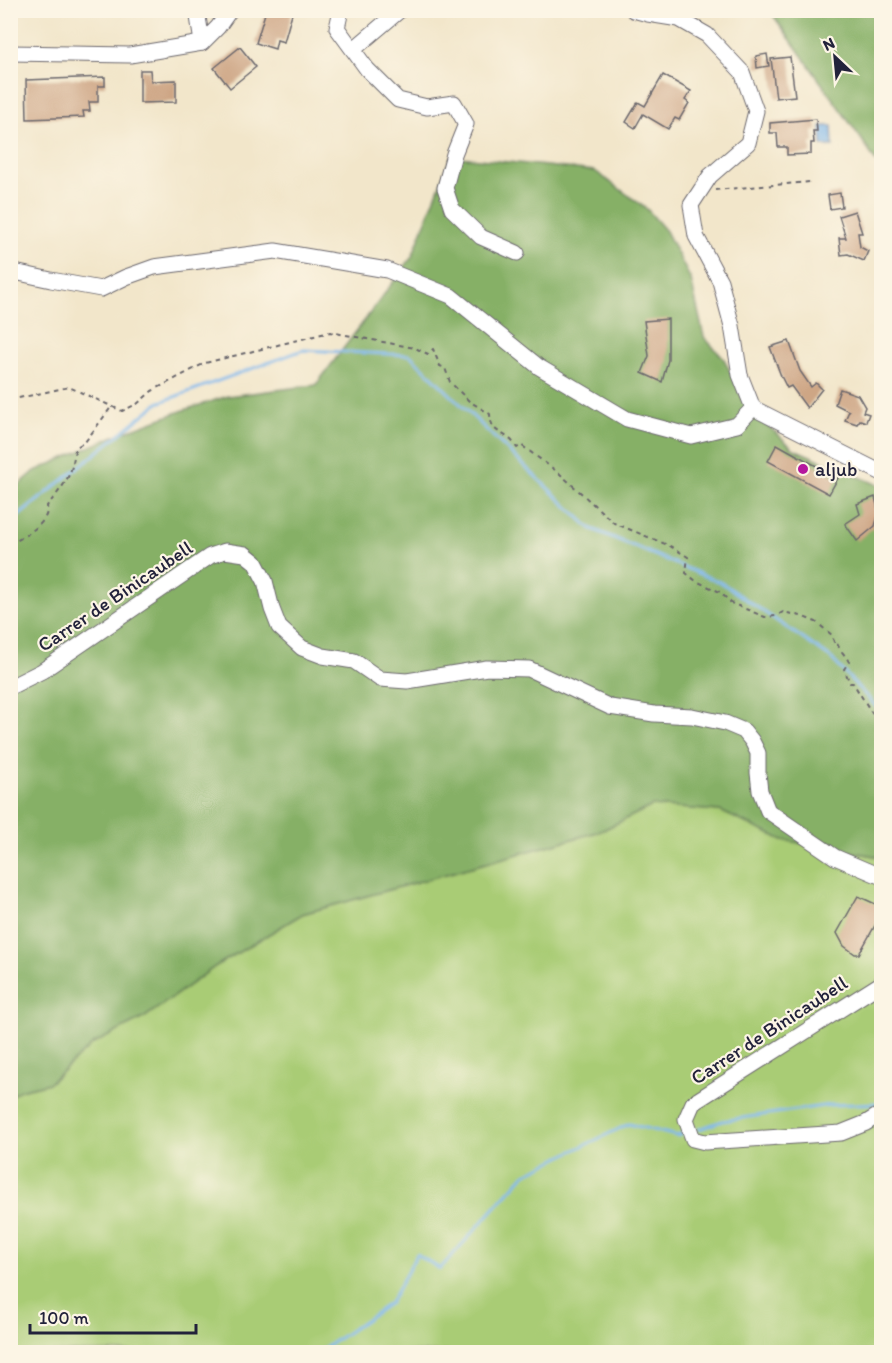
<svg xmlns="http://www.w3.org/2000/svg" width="892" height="1363" font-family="Itim,sans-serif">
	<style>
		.green { fill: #a9cc75; stroke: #667758; stroke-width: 1.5 }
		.forest { fill: #86b066; stroke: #546950; stroke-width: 1.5 }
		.water { fill: #7ab5eb; stroke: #4e6c93; stroke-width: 1.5 }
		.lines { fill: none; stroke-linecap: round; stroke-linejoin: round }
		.stream { stroke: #7ab5eb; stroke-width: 3 }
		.building { fill: #cea685 }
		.minor-casing { stroke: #6b676d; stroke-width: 17 }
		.path { stroke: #6b676d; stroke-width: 2; stroke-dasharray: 4.5 4.5; stroke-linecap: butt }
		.minor { stroke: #fff; stroke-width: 15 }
		.poi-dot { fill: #b5179e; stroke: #fcf5e5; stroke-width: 2 }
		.labels { text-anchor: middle; stroke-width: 4.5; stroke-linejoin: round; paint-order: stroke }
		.poi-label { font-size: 20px; fill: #22223b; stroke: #fcf5e5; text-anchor: start }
		.street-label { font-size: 20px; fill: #22223b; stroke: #fcf5e5 }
	</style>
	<rect width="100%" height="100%" fill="#fcf5e5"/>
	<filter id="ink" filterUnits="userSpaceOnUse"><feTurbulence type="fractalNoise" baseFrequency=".0167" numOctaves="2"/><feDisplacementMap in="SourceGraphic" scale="12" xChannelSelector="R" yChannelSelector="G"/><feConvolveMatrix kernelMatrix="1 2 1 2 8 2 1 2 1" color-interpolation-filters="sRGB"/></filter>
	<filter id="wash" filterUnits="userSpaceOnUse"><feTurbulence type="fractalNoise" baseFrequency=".008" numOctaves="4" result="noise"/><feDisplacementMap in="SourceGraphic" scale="24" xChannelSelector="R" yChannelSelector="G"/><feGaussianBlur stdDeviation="1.35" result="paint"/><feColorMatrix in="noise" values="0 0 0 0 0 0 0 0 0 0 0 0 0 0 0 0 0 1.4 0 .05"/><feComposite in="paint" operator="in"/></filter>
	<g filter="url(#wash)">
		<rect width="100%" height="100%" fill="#f2e6ca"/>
		<polygon class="green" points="652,806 720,811 783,840 881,857 881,1352 11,1352 11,1096 20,1090 49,1083 93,1044 145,1017 216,966 302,914 601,831"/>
		<g class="forest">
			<polygon points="770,11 881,11 881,170 862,140"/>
			<polygon points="451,156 595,171 647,209 666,231 691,280 704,337 724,359 749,409 794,449 881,486 881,857 783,840 720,811 652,806 601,831 302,914 216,966 145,1017 93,1044 49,1083 20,1090 11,1096 11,492 35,471 121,433 184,410 228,396 316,385 412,257"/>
		</g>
		<polygon class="water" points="821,126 832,126 833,146 822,146"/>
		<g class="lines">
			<g class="stream">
				<polyline points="10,521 16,518 158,403 303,350 410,355 496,439 590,528 722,583 831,658 882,713"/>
				<polyline points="699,1129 722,1121 830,1105 882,1103"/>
				<polyline points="319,1352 390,1303 417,1254 440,1269 525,1174 629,1124 677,1136 682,1134"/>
			</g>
		</g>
		<g id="blocks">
			<g class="building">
				<polygon points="266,10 293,10 284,42 277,40 275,49 256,43"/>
				<polygon points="240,47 256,67 230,88 214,68"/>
				<polygon points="767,54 769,66 757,68 756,56"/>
				<polygon points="790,57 795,96 776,98 771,59"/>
				<polygon points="140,70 150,70 151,81 176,80 176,102 140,103"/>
				<polygon points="663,75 691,91 685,100 689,103 679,120 675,118 668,129 643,114 635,128 626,122 638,102 645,106"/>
				<polygon points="105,77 105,86 98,86 98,102 89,102 90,111 83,111 84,117 27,119 26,80"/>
				<polygon points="816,119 817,131 813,131 814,143 811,143 811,154 787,155 787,147 778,147 777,133 770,133 770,123"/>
				<polygon points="840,193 842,207 830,209 828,195"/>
				<polygon points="855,211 862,233 858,233 860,247 868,251 864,261 848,254 841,255 839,238 846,238 839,216"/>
				<polygon points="668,319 668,360 662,382 642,373 649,356 644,321"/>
				<polygon points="789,341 800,371 811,387 816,383 822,389 807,408 791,386 787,388 781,376 770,347"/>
				<polygon points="840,389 858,395 865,407 863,412 869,414 866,422 860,420 857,424 845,420 849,411 835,404"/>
				<polygon points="777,444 838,478 829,494 768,461"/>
				<polygon points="875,497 879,513 875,526 857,541 845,524 860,514 857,504"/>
				<polygon points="858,896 882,907 882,918 879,922 877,922 859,954 855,954 844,946 837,933"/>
			</g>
		</g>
	</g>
	<g filter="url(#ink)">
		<use href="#blocks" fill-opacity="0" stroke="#6b676d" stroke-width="1.5"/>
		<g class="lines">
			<defs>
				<g id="minor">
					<polyline points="197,10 202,43"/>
					<polyline points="341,10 337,28 367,69 398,100 427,107 454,103 466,124 454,154 445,188 452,209 481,237 517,253"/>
					<polyline points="633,10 648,14 679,19 707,35 742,72 756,111 748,143 710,176 691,205 696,236 720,281 732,326 740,375 753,408 882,473"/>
					<polyline points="354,49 400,10"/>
					<polyline points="10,53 130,55 202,43 218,27 230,10"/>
					<polyline points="10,271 51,280 101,289 126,277 154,267 275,251 387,270 451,296 539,367 627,419 691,436 737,425 753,408"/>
					<polyline points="10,687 42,671 210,556 225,551 245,554 255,562 265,581 272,609 279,627 302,648 323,656 354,661 380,679 407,681 487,668 529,669 610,707 654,714 692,716 725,723 744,731 752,741 758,753 758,773 760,791 768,811 835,857 882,877"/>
					<polyline points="882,983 693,1103 686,1119 693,1139 705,1142 841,1133 866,1123 882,1113"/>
				</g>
			</defs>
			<use href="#minor" class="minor-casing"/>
			<g class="path">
				<polyline points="715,190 810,182"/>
				<path d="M10,400L69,387L122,411L137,404L152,391L205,363L330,332L415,348L428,354L433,349L440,366L445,368L450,382L469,401L490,414C491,432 499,430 511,440C513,442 515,445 517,448L521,445L559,473L614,523L670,546L688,557L686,573L696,581L720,592L731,603L765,617L776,616L783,612L801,616L816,622L832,635L834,642L836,641C839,650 845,654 849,662L844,669L850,683H853L882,729"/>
				<path d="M10,545C23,536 50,524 47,506C64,485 73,476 75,448L85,442L112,406"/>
			</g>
			<use href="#minor" class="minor"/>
		</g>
	</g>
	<circle class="poi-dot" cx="803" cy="469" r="6"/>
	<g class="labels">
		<g class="poi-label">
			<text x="815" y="476">aljub</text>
		</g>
		<g class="street-label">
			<text transform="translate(115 596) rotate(-34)" y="7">Carrer de Binicaubell</text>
			<text transform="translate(769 1030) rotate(-33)" y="7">Carrer de Binicaubell</text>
		</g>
	</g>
	<rect width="892" height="1363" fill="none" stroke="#fcf5e5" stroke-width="36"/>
	<g transform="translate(835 57) rotate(334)" stroke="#fcf5e5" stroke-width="4.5" paint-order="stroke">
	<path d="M0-4.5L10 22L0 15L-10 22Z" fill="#22223b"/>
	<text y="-9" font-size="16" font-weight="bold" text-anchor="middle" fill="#22223b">N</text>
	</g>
	<path d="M30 1324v9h166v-9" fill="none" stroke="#22223b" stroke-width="3"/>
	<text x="39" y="1324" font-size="18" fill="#22223b" stroke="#fcf5e5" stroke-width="4.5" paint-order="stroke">100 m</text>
</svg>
